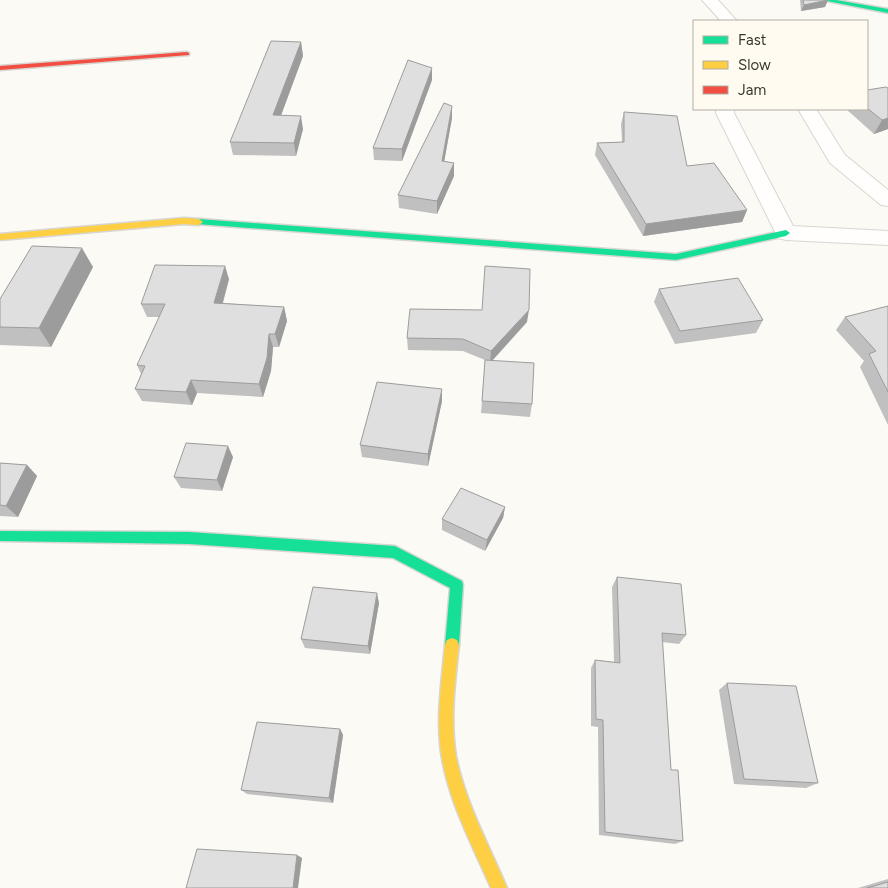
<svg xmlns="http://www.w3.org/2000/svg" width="888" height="888" font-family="Figtree,sans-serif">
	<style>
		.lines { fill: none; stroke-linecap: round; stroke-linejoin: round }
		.street-casing { stroke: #d8d6d1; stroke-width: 2 }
		.fast-casing { stroke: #d8d6d1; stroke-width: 3 }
		.slow-casing { stroke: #d8d6d1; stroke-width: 3 }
		.jam-casing { stroke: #d8d6d1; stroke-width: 3 }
		.street { fill: #fffefd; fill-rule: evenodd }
		.fast { fill: #16e098; fill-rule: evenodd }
		.slow { fill: #ffcf43; fill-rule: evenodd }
		.jam { fill: #f24e42; fill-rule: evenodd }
		.wall { fill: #c1c0c0 }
		.shaded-wall { fill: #9d9c9c }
		.building { fill: #e0dfdf; stroke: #9d9c9c }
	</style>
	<rect width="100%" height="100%" fill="#fcfaf4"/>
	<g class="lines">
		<defs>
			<g id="street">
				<polygon points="702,0 718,0 737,21 721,21"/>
				<polygon points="716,109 734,109 734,113 793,226 888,231 888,245 786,240 778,238 716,113"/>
				<polygon points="798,109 816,109 845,155 888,190 888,206 881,205 830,163"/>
			</g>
			<g id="fast">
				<polygon points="822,0 836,0 888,9 888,13"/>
				<polygon points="199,219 676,254 786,230 790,233 786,236 676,260 196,224 196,220"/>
				<polygon points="0,531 189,532 395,546 462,581 463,585 459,645 457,650 452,652 447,650 445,645 450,588 393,558 189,544 0,541"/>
			</g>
			<g id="slow">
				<polygon points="184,218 199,219 203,222 199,225 184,224 0,240 0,234"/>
				<path d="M452,638L457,640L459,645C455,681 450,720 456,756C465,802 489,845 507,888H491C471,842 445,795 440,744C437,711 442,678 445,645L447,640Z"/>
			</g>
			<polygon id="jam" points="187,52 189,53 189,55 0,70 0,66"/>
		</defs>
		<use href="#street" class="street-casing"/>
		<use href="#fast" class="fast-casing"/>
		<use href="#slow" class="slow-casing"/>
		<use href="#jam" class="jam-casing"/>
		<use href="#street" class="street"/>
		<use href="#fast" class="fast"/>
		<use href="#slow" class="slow"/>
		<use href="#jam" class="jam"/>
	</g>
	<g class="wall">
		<polygon points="800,0 827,0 825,7 801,11"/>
		<polygon points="301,42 303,56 281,115 303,129 296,156 233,155 230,142"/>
		<polygon points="432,80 402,161 374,160 373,148"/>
		<polygon points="867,90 888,129 874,134 846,109 867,109"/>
		<polygon points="624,112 687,166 747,210 742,222 643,236 595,155 597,143 622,142 621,124"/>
		<polygon points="452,118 444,161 454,163 454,176 437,214 399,208 398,195"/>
		<polygon points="93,267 51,347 0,345 0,299"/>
		<polygon points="229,279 223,303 284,307 287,321 279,347 273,347 271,371 263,397 197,393 192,405 142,401 135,389 141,374 137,365 159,317 147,317 141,304"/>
		<polygon points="659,289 763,320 756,333 675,344 654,302"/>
		<polygon points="888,306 888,425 860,367 864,361 836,330 845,317"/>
		<polygon points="527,322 492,361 532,404 530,417 481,413 485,360 463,351 408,350 407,338"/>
		<polygon points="442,401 428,466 362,457 360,445"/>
		<polygon points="233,457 222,491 181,488 174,477"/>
		<polygon points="0,463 27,465 37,476 18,517 0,516"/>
		<polygon points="505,507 503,518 485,551 442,530 442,519"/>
		<polygon points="617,577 686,635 679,644 662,642 671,770 683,841 675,844 599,835 598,727 591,726 591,668 595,660 614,662 612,587"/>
		<polygon points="379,603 370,654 305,648 301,639"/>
		<polygon points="727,683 818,783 806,788 734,784 719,690"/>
		<polygon points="340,729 343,735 333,803 247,794 241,790"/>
		<polygon points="888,879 888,888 858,888"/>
	</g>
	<g class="shaded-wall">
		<polygon points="828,0 825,7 801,11 804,5"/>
		<polygon points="301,42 303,56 276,129 273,115"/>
		<polygon points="432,68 432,80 402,161 402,149"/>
		<polygon points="452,106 452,118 442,174 442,161"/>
		<polygon points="301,116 303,129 296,156 294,143"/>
		<polygon points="888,118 888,129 874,134 882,120"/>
		<polygon points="454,163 454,176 437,214 437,201"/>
		<polygon points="747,210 742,222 643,236 646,224"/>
		<polygon points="82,248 93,267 51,347 39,328"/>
		<polygon points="225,266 229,279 219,316 214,303"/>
		<polygon points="284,307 287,321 279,347 275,334"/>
		<polygon points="529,310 527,322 490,363 491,351"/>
		<polygon points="269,334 273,347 271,371 263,397 259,384"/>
		<polygon points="191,380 197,393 192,405 186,392"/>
		<polygon points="442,389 442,401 428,466 428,454"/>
		<polygon points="228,446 233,457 222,491 217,480"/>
		<polygon points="27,465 37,476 18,517 6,506"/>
		<polygon points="505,507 503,518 485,551 487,540"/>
		<polygon points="377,593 379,603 370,654 368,646"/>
		<polygon points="340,729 343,735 333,803 329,798"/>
		<polygon points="297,855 302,858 298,888 293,888"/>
	</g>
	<g class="building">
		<polygon points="803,0 828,0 804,5"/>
		<polygon points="271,41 301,42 273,115 301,116 294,143 230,142"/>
		<polygon points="408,60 432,68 402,149 373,148"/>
		<polygon points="886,87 888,88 888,118 882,120 867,108 867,90"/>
		<polygon points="444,103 452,106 442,161 454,163 437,201 398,195"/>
		<polygon points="624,112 677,116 687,166 714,163 747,210 646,224 597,143 624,142"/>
		<polygon points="32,246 82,248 39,328 0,327 0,299"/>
		<polygon points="155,265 225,266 214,303 284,307 275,334 269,334 267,358 259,384 191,380 186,392 135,389 145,366 137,365 165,304 141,304"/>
		<polygon points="485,266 530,269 529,310 491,351 463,339 407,338 410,309 482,310"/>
		<polygon points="738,278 763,320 680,331 659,289"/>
		<polygon points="888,306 888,392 869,354 876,351 845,317"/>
		<polygon points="485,360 534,363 532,404 482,401"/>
		<polygon points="377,382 442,389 428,454 360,445"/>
		<polygon points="186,443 228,446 217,480 174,477"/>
		<polygon points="0,463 27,465 6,506 0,505"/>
		<polygon points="461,488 505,507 487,540 442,519"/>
		<polygon points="617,577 681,584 686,635 662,633 671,770 678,770 683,841 605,832 603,720 596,719 595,660 620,663"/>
		<polygon points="313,587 377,593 368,646 301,639"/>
		<polygon points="727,683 796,686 818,783 744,779"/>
		<polygon points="257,722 340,729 329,798 241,790"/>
		<polygon points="197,849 297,855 293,888 186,888"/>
		<polygon points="888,882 888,888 867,888"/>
	</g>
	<rect x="693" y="20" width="175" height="90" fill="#fffbf0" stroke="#b0ada4"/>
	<rect x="703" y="36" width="25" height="8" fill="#16e098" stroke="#b0ada4"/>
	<text x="738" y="45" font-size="15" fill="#393732">Fast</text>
	<rect x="703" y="61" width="25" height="8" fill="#ffcf43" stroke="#b0ada4"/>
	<text x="738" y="70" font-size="15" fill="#393732">Slow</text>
	<rect x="703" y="86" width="25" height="8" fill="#f24e42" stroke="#b0ada4"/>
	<text x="738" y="95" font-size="15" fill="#393732">Jam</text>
</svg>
